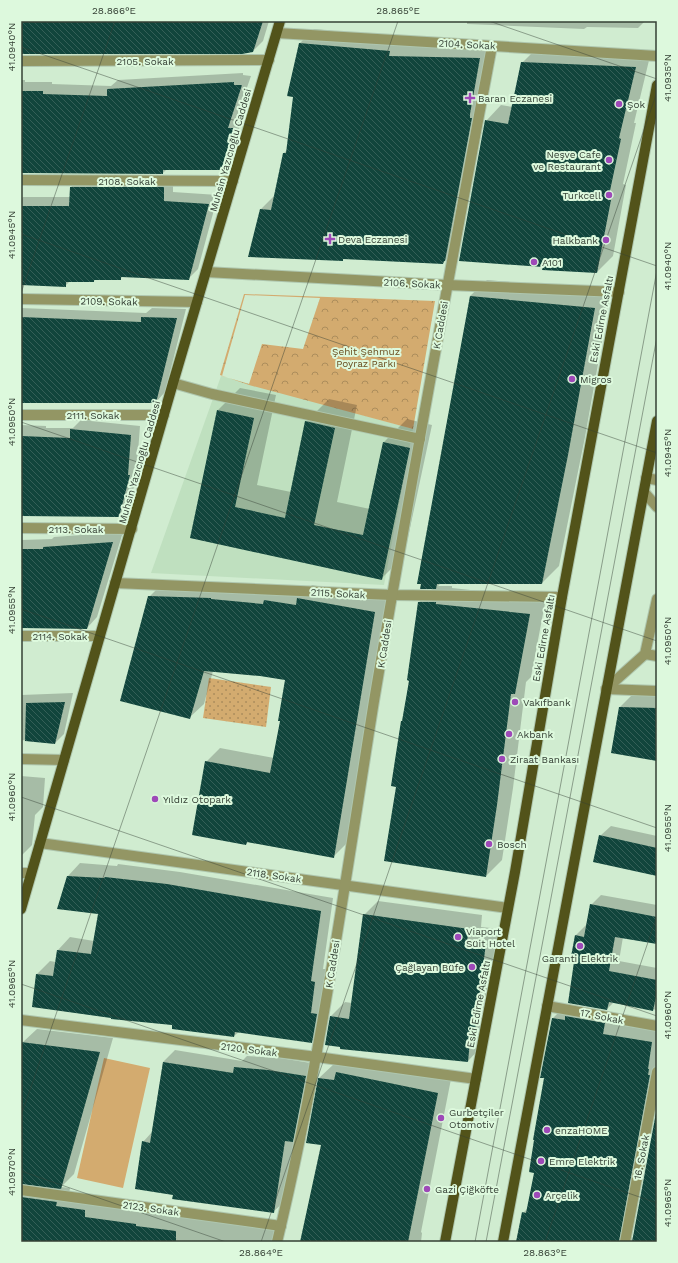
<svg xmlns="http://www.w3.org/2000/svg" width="678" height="1263" font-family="'Work Sans',sans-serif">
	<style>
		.built { fill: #bfe0bf }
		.grass { fill: url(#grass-dots) }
		.park { fill: url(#park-crowns); fill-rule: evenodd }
		.garden { fill: #d3ab6f }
		.shadow { fill: #0003 }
		.building { fill: url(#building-back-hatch) }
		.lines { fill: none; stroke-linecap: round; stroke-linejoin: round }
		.minor-casing { stroke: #aec6ae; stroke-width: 12 }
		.major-casing { stroke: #aec6ae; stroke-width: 12 }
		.minor { stroke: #939664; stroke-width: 10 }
		.major { stroke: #52531a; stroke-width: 10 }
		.tram { stroke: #899d89; stroke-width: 1 }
		.ticks { fill: none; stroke: #354035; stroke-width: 1; stroke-opacity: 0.45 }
		.poi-dot { fill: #9e49b8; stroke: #ddf9dd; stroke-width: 1.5 }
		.labels { text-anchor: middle; stroke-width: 4; stroke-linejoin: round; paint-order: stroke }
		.street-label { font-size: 10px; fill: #354035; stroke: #ddf9dd }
		.poi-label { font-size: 10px; fill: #354035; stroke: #ddf9dd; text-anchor: start }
		.park-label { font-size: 10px; fill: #6a4d1f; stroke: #ddf9dd }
		.neatline { fill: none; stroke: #354035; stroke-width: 1.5 }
		.ticks-label { font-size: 10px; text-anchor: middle; fill: #354035 }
	</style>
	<defs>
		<pattern id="grass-dots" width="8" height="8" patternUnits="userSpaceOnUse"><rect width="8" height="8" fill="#d3ab6f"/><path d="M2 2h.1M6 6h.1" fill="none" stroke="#ac8d5c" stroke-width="1.8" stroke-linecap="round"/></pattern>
		<pattern id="park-crowns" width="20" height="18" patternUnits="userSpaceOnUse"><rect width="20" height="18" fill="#d3ab6f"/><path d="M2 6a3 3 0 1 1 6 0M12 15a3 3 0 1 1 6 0" fill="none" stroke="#ac8d5c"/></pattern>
		<pattern id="building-back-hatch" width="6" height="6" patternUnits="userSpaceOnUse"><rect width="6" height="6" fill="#11453c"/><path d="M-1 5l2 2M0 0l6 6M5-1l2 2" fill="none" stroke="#345f57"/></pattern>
	</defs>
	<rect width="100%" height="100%" fill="#d0ecd0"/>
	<polygon class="built" points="221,376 413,429 384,585 151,573"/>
	<polygon class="grass" points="209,678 271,687 266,727 203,718"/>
	<path class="park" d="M244,294L435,301L413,429L249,385L220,375ZM245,295L320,298L303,349L262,344L249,384L222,376Z"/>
	<polygon class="garden" points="104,1058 150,1068 123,1188 77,1178"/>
	<g class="shadow">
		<polygon points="21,21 269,21 263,41 253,51 21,53"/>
		<polygon points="454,21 645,21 638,28 587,27 584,29 467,24 467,21"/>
		<polygon points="314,29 403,38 494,44 457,249 443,263 345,258 342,260 261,209 275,195 284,153 287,150 294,96 288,95 300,43"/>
		<polygon points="538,47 651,52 634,123 636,123 623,184 626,185 613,256 597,272 544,266 486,121 501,105 513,107 522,63"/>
		<polygon points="243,73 243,75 251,76 236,119 242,119 230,159 220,169 167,169 163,173 21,171 21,80 25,80 25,82 52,82 52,84 111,86 118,80"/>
		<polygon points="81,178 173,178 173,192 218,195 198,269 188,279 123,276 120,279 96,279 94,281 70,281 65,286 21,284 21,199 23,197 71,197 71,187"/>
		<polygon points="487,280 611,291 585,437 559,566 542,583 441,583 438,586 452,586 452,588 546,598 531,677 526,682 513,788 502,860 486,876 397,786 404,719 419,602 433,588 470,296"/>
		<polygon points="21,308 146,313 152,308 186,309 165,392 156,402 21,402"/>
		<polygon points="240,388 276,395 257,485 291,492 306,422 329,399 357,405 337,502 370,509 384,442 407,419 432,425 404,556 381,579 191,538 218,410"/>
		<polygon points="81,420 140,426 137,466 139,466 129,506 119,516 21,516 21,425 46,426 46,428 73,428"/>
		<polygon points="123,532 97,617 87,628 21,628 21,540 52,539 54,537"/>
		<polygon points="163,583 306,591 312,585 388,599 347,843 333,857 248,842 246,844 206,762 220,748 274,758 281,720 286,679 260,675 213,671 204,704 190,717 149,597"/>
		<polygon points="657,634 657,644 655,643"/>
		<polygon points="73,693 64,734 55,743 21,740 21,695"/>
		<polygon points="633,694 657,694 657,760 620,707"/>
		<polygon points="21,776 45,778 43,807 35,815 32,845 21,856"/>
		<polygon points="611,826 657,836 657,875 600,836"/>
		<polygon points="80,863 117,866 118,864 180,872 333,898 323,969 327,969 324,1029 311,1042 239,1032 234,1036 174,1025 33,1006 37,974 50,961 56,962 58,950 70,937 94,941 99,913 68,876"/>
		<polygon points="601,895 657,905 657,943 623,937 619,961 657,968 657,1010 614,1002 607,1009 575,962 576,935 586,925 591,905"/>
		<polygon points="378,901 482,915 481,927 500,929 482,1046 468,1061 331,1016 345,1002 352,1003 364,915"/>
		<polygon points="577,1006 615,1013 612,1024 657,1031 657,1079 631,1236 633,1238 657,1113 657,1242 516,1242 523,1213 529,1207 535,1172 553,1018 563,1008 573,1010"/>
		<polygon points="37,1029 113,1038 74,1174 61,1187 70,1188 69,1193 281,1229 278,1242 21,1242 21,1048 23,1042"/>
		<polygon points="175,1050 242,1061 247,1056 280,1058 317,1064 304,1129 294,1138 285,1201 273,1212 174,1194 143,1142 152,1132 163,1062"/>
		<polygon points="334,1064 451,1079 421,1232 422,1233 421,1242 302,1242 322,1144 319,1078"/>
	</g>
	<g class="building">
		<polygon points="21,21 263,21 253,52 242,54 21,54"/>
		<polygon points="299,43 390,51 389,56 480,58 470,114 470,118 472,118 445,261 444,261 443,264 343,259 343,261 248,257 260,209 271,210 283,153 286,153 293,97 287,96"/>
		<polygon points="521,62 636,67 619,138 621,139 608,200 611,200 597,273 542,270 543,267 459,261 485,120 508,124"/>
		<polygon points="234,82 234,85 242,85 228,128 234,128 221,170 163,170 163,174 21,173 21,91 43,91 43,94 107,96 107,89"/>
		<polygon points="70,187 164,187 164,201 209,204 189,280 121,277 121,280 94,280 94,282 66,282 66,287 21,285 21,206 69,206"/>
		<polygon points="470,296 595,308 568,455 542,584 437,584 436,589 420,589 421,584 417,584"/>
		<polygon points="21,317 141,322 141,317 177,318 156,403 21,403"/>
		<polygon points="217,410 254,418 235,507 285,518 305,421 335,428 314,525 363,535 383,442 410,448 382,580 190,538"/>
		<polygon points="70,429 131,435 128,475 130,475 119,517 21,516 21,436 70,438"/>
		<polygon points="113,542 87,629 21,628 21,549 43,549 43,547"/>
		<polygon points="148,596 211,598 211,599 263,604 264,600 296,605 297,598 375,612 334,858 247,842 246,845 192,835 205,761 270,773 280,721 278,721 285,680 260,676 204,671 190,719 120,701"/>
		<polygon points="418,602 436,602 436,604 530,614 515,694 511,694 497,805 486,877 384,861 396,787 391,786 401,721 402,721 409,681 407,680"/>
		<polygon points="65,702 55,744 25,741 26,703"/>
		<polygon points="619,707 657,708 657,761 611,753"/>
		<polygon points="599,835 657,848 657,876 593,862"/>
		<polygon points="67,876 104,878 105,877 167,884 321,911 311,981 315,982 311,1013 317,1014 312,1043 235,1032 234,1037 172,1029 172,1025 111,1019 111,1018 32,1007 36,974 53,976 57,950 91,954 98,914 57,909"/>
		<polygon points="590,904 657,917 657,944 615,937 609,971 657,980 657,992 653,1011 609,1002 607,1010 568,1003 574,962 570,962 575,935 584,937"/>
		<polygon points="363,914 469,929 467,941 486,943 475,1030 471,1029 468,1062 340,1049 340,1047 325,1045 330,1016 349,1019"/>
		<polygon points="565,1016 605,1023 603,1034 652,1042 648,1069 649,1069 648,1075 650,1075 619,1242 516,1242 522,1212 526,1213 534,1173 529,1172 534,1140 533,1140 544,1078 540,1078 552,1018 565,1020"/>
		<polygon points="21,1042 100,1052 61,1189 21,1184"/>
		<polygon points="163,1062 233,1073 234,1067 268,1070 306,1076 293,1142 285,1141 274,1213 172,1199 173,1195 135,1189 142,1141 150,1143"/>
		<polygon points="336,1072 438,1093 408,1242 300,1242 321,1145 306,1143 318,1078 334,1080"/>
		<polygon points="657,1107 657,1242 632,1242"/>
		<polygon points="21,1197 57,1202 56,1206 85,1210 85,1217 136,1224 136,1226 176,1231 176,1242 21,1242"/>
	</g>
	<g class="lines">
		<defs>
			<g id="minor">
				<polyline points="277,33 657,56"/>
				<polyline points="21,61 269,60"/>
				<polyline points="21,180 233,181"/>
				<polyline points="206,272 447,285 619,292"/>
				<polyline points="21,299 197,302"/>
				<polyline points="173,383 212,394 420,439"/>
				<polyline points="21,415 164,415"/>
				<polyline points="646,478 657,480"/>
				<polyline points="644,492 657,507"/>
				<polyline points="21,528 132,529"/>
				<polyline points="115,583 392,595 562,597"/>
				<polyline points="21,636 100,636"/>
				<polyline points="645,654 657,656"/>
				<polyline points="606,689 645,654 657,599"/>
				<polyline points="606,689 657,691"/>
				<polyline points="21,759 64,760"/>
				<polyline points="40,843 508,908"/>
				<polyline points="21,873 31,873"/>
				<polyline points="547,1006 657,1026"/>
				<polyline points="21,1020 317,1057 476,1079"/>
				<polyline points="21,1190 281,1226"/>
				<path d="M277,1242C320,1064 345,882 374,701C411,482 451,264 492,46"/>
				<polyline points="625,1242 657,1072"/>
			</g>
			<g id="major">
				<polyline points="21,909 173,383 280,21"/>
				<polyline points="445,1242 515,872 562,597 657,85"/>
				<polyline points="503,1242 657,421"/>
			</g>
		</defs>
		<use href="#minor" class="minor-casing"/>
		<use href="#major" class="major-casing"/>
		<use href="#minor" class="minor"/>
		<use href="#major" class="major"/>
		<g class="tram">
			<polyline points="475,1242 657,270"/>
			<polyline points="486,1242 657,337"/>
		</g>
	</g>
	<path class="ticks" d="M489,21L657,79M21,47L657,266M21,234L657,453M21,293L115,21M21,422L657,641M21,609L657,828M21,797L657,1016M21,984L657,1203M21,1116L398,21M21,1171L226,1242M261,1242L657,92M545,1242L657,916"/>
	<g class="poi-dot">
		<path d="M468 92h4v4h4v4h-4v4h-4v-4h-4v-4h4z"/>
		<circle cx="619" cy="104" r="4"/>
		<circle cx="609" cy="160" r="4"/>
		<circle cx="609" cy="195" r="4"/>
		<path d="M328 233h4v4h4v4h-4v4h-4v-4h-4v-4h4z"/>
		<circle cx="606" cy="240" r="4"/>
		<circle cx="534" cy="262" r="4"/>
		<circle cx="572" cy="379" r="4"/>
		<circle cx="515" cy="702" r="4"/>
		<circle cx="509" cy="734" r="4"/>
		<circle cx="502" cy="759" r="4"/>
		<circle cx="155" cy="799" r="4"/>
		<circle cx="489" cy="844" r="4"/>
		<circle cx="458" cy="937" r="4"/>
		<circle cx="580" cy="946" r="4"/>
		<circle cx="472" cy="967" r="4"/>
		<circle cx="441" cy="1118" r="4"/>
		<circle cx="547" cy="1130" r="4"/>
		<circle cx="541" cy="1161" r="4"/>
		<circle cx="427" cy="1189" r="4"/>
		<circle cx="537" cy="1195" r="4"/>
	</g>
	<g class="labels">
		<g class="street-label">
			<text transform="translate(467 44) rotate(3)" y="4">2104. Sokak</text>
			<text x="145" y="65">2105. Sokak</text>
			<text transform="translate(230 150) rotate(-74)" y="4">Muhsin Yazıcıoğlu Caddesi</text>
			<text x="127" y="185">2108. Sokak</text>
			<text transform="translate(412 283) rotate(3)" y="4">2106. Sokak</text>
			<text transform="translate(109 301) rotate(1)" y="4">2109. Sokak</text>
			<text transform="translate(601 319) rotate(-79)" y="4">Eski Edirne Asfaltı</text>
			<text transform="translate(440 325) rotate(-80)" y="4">K Caddesi</text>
			<text x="93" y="419">2111. Sokak</text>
			<text transform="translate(139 462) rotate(-74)" y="4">Muhsin Yazıcıoğlu Caddesi</text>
			<text x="76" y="533">2113. Sokak</text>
			<text transform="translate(338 593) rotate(3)" y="4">2115. Sokak</text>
			<text x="60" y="640">2114. Sokak</text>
			<text transform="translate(543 638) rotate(-80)" y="4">Eski Edirne Asfaltı</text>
			<text transform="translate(384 644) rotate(-81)" y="4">K Caddesi</text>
			<text transform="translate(274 875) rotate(8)" y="4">2118. Sokak</text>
			<text transform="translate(332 964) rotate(-81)" y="4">K Caddesi</text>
			<text transform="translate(478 1004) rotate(-79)" y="4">Eski Edirne Asfaltı</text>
			<text transform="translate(602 1016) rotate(11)" y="4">17. Sokak</text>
			<text transform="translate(249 1049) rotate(7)" y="4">2120. Sokak</text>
			<text transform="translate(641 1157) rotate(-79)" y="4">16. Sokak</text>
			<text transform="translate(151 1208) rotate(8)" y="4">2123. Sokak</text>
		</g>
		<g class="poi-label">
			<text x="478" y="102">Baran Eczanesi</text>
			<text x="627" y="108">Şok</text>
			<text x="601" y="158" text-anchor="end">Neşve Cafe<tspan x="601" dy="12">ve Restaurant</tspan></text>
			<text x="601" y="199" text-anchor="end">Turkcell</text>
			<text x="338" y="243">Deva Eczanesi</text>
			<text x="598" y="244" text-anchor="end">Halkbank</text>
			<text x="542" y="266">A101</text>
			<text x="580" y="383">Migros</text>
			<text x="523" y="706">Vakıfbank</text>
			<text x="517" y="738">Akbank</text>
			<text x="510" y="763">Ziraat Bankası</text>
			<text x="163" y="803">Yıldız Otopark</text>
			<text x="497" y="848">Bosch</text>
			<text x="466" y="935">Viaport<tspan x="466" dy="12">Süit Hotel</tspan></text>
			<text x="580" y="962" text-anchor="middle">Garanti Elektrik</text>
			<text x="464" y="971" text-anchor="end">Çağlayan Büfe</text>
			<text x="449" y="1116">Gurbetçiler<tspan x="449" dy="12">Otomotiv</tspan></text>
			<text x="555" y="1134">enzaHOME</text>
			<text x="549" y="1165">Emre Elektrik</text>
			<text x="435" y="1193">Gazi Çiğköfte</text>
			<text x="545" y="1199">Arçelik</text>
		</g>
		<g class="park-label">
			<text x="366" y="355">Şehit Şehmuz<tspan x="366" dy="12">Poyraz Parkı</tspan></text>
		</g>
	</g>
	<rect width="678" height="1263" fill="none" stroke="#ddf9dd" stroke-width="44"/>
	<rect x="22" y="22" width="634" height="1219" class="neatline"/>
	<g class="ticks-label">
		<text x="114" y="14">28.866°E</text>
		<text x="398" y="14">28.865°E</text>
		<text transform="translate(11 47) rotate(-90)" y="4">41.0940°N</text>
		<text transform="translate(667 78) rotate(-90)" y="4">41.0935°N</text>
		<text transform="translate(11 235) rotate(-90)" y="4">41.0945°N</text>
		<text transform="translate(667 266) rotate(-90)" y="4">41.0940°N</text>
		<text transform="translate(11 422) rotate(-90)" y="4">41.0950°N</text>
		<text transform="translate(667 453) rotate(-90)" y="4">41.0945°N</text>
		<text transform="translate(11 610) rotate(-90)" y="4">41.0955°N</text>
		<text transform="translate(667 641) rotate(-90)" y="4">41.0950°N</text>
		<text transform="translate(11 797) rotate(-90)" y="4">41.0960°N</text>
		<text transform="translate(667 828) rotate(-90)" y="4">41.0955°N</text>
		<text transform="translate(11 984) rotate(-90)" y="4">41.0965°N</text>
		<text transform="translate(667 1015) rotate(-90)" y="4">41.0960°N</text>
		<text transform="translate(11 1172) rotate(-90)" y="4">41.0970°N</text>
		<text transform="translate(667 1203) rotate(-90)" y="4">41.0965°N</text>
		<text x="261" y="1256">28.864°E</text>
		<text x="545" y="1256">28.863°E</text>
	</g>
</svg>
